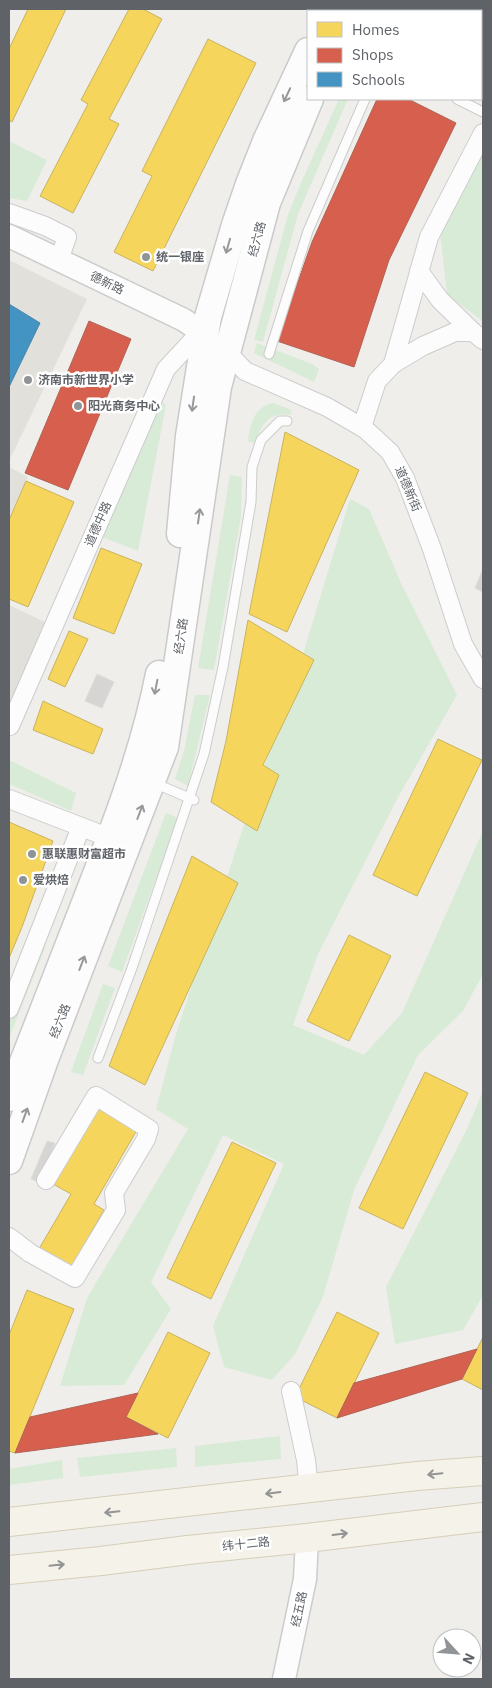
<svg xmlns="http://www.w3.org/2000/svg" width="492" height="1688" font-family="'IBM Plex Sans','Noto Sans SC',sans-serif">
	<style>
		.education { fill: #e2e0da }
		.green { fill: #d8ebd6 }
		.homes { fill: #f6d55c; stroke: #c9b360 }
		.shops { fill: #d6604d; stroke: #b26155 }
		.schools { fill: #4393c3; stroke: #4b85a8 }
		.building { fill: #d6d5d3; stroke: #deddd9 }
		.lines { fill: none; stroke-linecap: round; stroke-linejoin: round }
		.service-casing { stroke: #cbcccc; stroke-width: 11 }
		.minor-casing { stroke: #cbcccc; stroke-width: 20 }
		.tertiary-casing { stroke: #cbcccc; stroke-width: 25 }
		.secondary-casing { stroke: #cacacb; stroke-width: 29 }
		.primary-casing { stroke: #d7ceb8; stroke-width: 30 }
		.service { stroke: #fdfcfc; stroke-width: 9 }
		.minor { stroke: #fdfcfc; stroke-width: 18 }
		.tertiary { stroke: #fdfcfc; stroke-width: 22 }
		.secondary { stroke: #fdfcfc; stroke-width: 26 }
		.primary { stroke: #f4f2e9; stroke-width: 28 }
		.oneway { stroke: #96999c }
		.oneway2 { stroke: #939595 }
		.poi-dot { fill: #919496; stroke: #fff; stroke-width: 2 }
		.labels { text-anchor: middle; stroke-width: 5; stroke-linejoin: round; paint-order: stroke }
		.street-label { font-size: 12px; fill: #5f6368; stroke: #fff }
		.poi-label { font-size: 12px; font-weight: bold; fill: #5f6368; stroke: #fff; text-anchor: start }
	</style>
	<rect width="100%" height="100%" fill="#efeeea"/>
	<g class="education">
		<polygon points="9,260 87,299 9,461"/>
		<polygon points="9,467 28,477 9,517"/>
		<polygon points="9,605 47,623 9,717"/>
	</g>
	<g class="green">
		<polygon points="339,99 348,99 298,214 263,342 254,340 288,215 300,185"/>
		<polygon points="483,139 483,321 447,295 440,232"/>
		<polygon points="9,141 47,160 27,201 9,198"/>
		<polygon points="257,343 312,364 319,369 314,382 254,353"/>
		<polygon points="159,400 166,405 138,551 102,537"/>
		<path d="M273,403L292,410L290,415C267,412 263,425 254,443L248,441C250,424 254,407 273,403Z"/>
		<polygon points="230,475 242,477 241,517 214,670 198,668"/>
		<polygon points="350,499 369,509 401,583 457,695 397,799 318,954 293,1025 364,1055 402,1013 483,831 483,974 463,1011 418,1055 354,1190 323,1297 295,1354 272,1380 224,1367 213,1326 284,1164 223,1135 151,1282 171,1309 124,1385 60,1386 87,1298 188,1129 156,1109 176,1034 240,837 299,667"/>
		<polygon points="195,695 210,695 188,786 175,779 184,751"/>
		<polygon points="9,760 76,793 71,811 9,784"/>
		<polygon points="166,813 178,818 122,972 108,966"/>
		<polygon points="39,945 45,948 9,1038 9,1021"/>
		<polygon points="103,984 115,988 83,1075 71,1072"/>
		<polygon points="483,1091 483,1295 463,1330 395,1344 386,1287 467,1129"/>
		<polygon points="280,1436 281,1459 195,1467 195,1446"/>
		<polygon points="176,1448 177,1467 80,1477 77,1458"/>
		<polygon points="62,1460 63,1478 9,1485 9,1469"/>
	</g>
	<g class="homes">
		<polygon points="28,9 66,9 12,122 9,120 9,49"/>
		<polygon points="129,9 143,9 162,19 109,119 119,124 73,213 40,196 88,104 81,100"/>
		<polygon points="208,39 256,63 153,271 114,252 152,176 142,171"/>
		<polygon points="379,105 439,131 409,208 344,181"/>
		<polygon points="311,257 378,285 348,361 284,336"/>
		<polygon points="285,432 359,470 287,632 249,614"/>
		<polygon points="26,481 74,502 28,607 9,599 9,520"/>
		<polygon points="101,548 142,564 114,634 73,618"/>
		<polygon points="248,620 314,660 263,765 279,775 257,831 211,802 226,741"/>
		<polygon points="69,631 88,639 65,687 48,679"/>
		<polygon points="43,701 103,729 93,754 33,730"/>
		<polygon points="438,739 482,760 417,896 373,875"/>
		<polygon points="9,822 53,841 22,927 9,958"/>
		<polygon points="192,856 238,883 145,1085 109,1066"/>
		<polygon points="349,935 391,956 349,1041 307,1021"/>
		<polygon points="425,1072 468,1093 403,1229 359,1208"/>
		<polygon points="98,1107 137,1130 94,1204 104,1210 68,1273 36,1254 71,1194 53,1184"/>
		<polygon points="232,1142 276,1163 211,1299 167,1278"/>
		<polygon points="27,1290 74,1309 15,1453 9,1451 9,1335"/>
		<polygon points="337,1312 379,1333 337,1418 295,1397"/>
		<polygon points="168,1332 210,1353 168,1438 126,1417"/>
		<polygon points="483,1337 483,1390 462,1379"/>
	</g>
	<g class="shops">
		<polygon points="422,9 483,9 483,67 481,73 481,11 420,11"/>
		<polygon points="377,99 408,99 456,123 389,260 354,367 277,341 312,242"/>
		<polygon points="89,321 131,339 68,490 25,473"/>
		<polygon points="477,1349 462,1379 337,1418 354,1383"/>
		<polygon points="138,1393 126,1417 158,1434 15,1453 30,1417"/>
	</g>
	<polygon class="schools" points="9,304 40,323 9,387"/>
	<g class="building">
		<polygon points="483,569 483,592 475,588"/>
		<polygon points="97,674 114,682 102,708 85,701"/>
		<polygon points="47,1141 55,1143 39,1182 31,1179"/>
	</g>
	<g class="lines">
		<defs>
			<g id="service">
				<polyline points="407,11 408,9"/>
				<polyline points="457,99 483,112"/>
				<polyline points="269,354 308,231 365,99"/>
				<polyline points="154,783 194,800"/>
				<polyline points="98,1058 132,968 204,754 223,667 251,502 252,467 261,440 280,421 287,421"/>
			</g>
			<g id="minor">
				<polyline points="9,213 45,226 67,237 59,260"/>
				<polyline points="419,271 440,300 473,332"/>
				<polyline points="393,364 429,237 483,133"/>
				<polyline points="362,427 377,381 393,364 423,346 455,332 473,332 483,340"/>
				<polyline points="10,726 166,369 192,341 204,334 227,352 245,371 327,407 365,429 390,452 405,478 432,549 463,644 483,679"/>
				<polyline points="9,799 110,838"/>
				<polyline points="9,1009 81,827"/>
				<polyline points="9,1237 30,1253 75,1278 116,1210 114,1193 146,1139 149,1129 96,1096 46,1180"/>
				<polyline points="291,1391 306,1460 309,1489"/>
			</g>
			<g id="tertiary">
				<polyline points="9,236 184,320 204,334"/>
				<polyline points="284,1679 305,1579 307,1538"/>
			</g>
			<g id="secondary">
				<polyline points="328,11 329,9"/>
				<polyline points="353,11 354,9"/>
				<polyline points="180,534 189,436 208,317 235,225 249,184 266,141 308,51"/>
				<path d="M9,1098C34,1035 58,971 83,908C113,831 143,755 159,674"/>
				<polyline points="9,1161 46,1057 165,747 218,387 267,203 310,99"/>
			</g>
			<g id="primary">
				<polyline points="9,1522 417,1476 483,1471"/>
				<polyline points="9,1570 101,1561 188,1550 307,1538 483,1517"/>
			</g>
		</defs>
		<use href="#service" class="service-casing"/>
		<use href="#minor" class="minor-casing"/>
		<use href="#tertiary" class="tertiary-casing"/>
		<use href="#secondary" class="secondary-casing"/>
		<use href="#primary" class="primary-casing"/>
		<use href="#service" class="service"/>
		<use href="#minor" class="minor"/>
		<use href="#tertiary" class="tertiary"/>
		<use href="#secondary" class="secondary"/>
		<use href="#primary" class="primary"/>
	</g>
	<defs><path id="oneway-shaft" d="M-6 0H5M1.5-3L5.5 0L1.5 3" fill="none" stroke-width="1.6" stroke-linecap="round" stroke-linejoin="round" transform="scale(1.25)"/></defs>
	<g class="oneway">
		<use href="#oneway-shaft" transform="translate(287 95) rotate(115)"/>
		<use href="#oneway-shaft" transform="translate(228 246) rotate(106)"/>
		<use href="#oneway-shaft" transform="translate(193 404) rotate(98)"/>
		<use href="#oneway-shaft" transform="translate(199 516) rotate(-82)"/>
		<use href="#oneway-shaft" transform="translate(156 687) rotate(101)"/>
		<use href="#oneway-shaft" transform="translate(140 812) rotate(-69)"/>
		<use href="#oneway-shaft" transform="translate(82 963) rotate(-69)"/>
		<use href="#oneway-shaft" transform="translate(25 1115) rotate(-70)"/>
	</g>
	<g class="oneway2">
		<use href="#oneway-shaft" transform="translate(435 1474) rotate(174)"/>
		<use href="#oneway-shaft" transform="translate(273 1493) rotate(173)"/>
		<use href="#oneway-shaft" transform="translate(112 1512) rotate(174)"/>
		<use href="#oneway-shaft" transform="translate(340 1534) rotate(-7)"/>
		<use href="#oneway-shaft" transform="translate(57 1565) rotate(-6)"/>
	</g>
	<g class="poi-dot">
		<circle cx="146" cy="257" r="5"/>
		<circle cx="28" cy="380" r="5"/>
		<circle cx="78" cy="406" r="5"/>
		<circle cx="32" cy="854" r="5"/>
		<circle cx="23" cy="880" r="5"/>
	</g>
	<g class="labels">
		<g class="street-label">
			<text transform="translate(257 239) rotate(-75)" y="4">经六路</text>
			<text transform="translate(107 283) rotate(26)" y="4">德新路</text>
			<text transform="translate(408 489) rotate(67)" y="4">道德新街</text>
			<text transform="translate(98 524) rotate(-66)" y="4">道德中路</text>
			<text transform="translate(181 636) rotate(-82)" y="4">经六路</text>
			<text transform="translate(60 1021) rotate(-68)" y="4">经六路</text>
			<text transform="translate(246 1544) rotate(-6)" y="4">纬十二路</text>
			<text transform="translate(299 1609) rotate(-78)" y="4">经五路</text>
		</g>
		<g class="poi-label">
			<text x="156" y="261">统一银座</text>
			<text x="38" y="384">济南市新世界小学</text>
			<text x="88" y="410">阳光商务中心</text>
			<text x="42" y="858">惠联惠财富超市</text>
			<text x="33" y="884">爱烘焙</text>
		</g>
	</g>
	<rect width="492" height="1688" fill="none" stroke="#5f6368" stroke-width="20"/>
	<rect x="307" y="10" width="175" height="90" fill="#ffffff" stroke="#bfc1c3"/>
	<rect x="317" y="22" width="25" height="15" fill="#f6d55c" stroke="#bfc1c3"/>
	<text x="352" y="35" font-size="15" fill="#5f6368">Homes</text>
	<rect x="317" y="48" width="25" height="15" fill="#d6604d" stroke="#bfc1c3"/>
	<text x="352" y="60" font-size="15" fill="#5f6368">Shops</text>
	<rect x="317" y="72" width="25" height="15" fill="#4393c3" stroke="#bfc1c3"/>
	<text x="352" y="85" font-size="15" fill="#5f6368">Schools</text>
	<g transform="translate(457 1653) rotate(116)"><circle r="24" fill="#ffffff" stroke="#bfc1c3"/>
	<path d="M0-4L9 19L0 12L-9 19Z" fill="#919496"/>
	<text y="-8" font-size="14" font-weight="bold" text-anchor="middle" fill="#5f6368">N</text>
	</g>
</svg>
